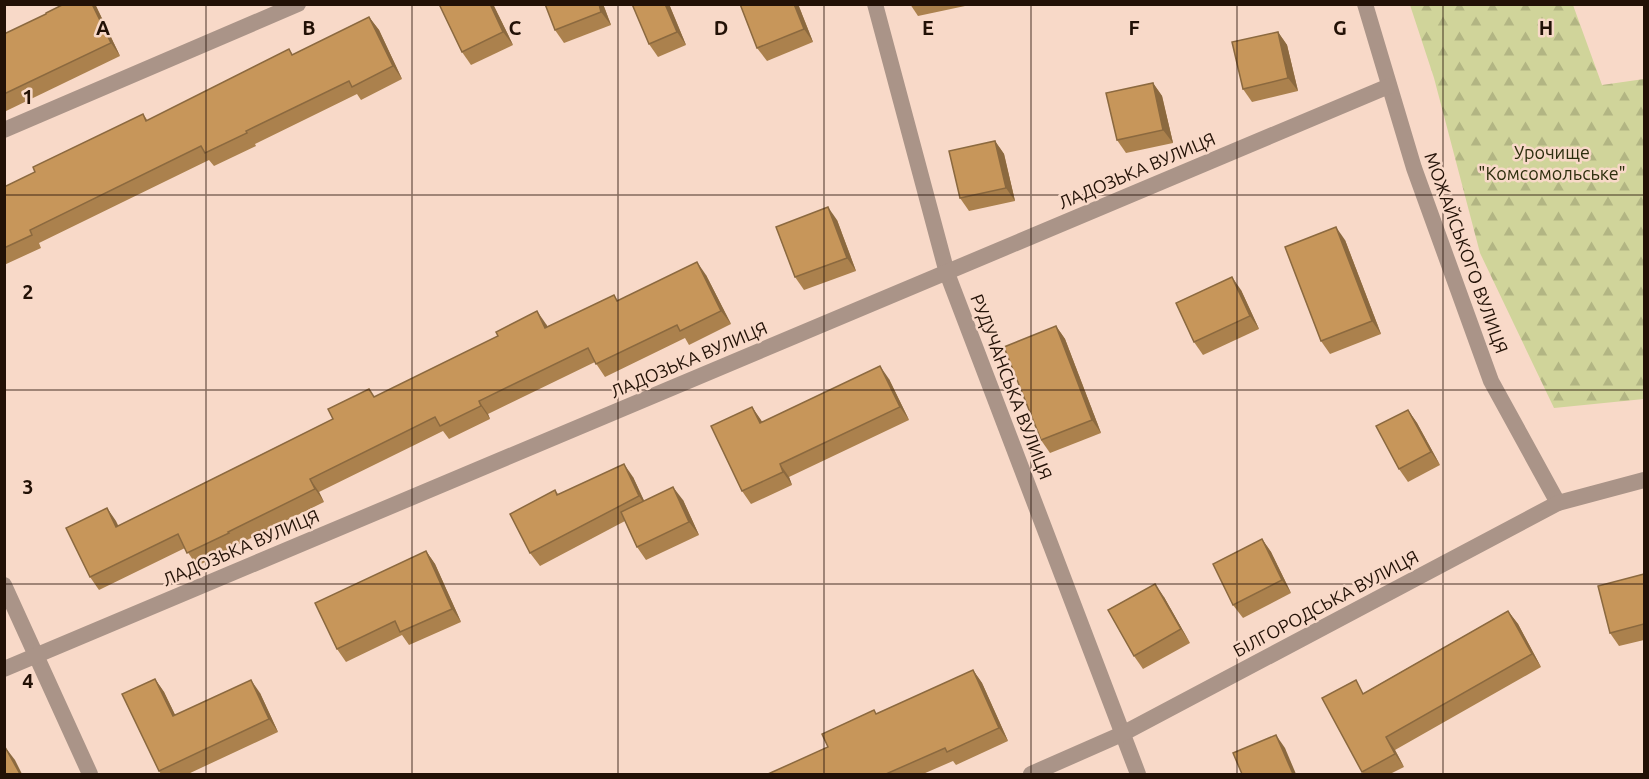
<svg xmlns="http://www.w3.org/2000/svg" width="1649" height="779" font-family="Ubuntu,sans-serif">
	<style>
		.forest { fill: url(#forest-firs) }
		.lines { fill: none; stroke-linecap: round; stroke-linejoin: round }
		.minor { stroke: #aa9488; stroke-width: 16 }
		.wall { fill: #ab814d }
		.shaded-wall { fill: #8b693f }
		.building { fill: #c7965a; stroke: #8b693f; stroke-width: 1.5 }
		.grid { fill: none; stroke: #221106; stroke-width: 1.5; stroke-opacity: 0.55 }
		.labels { text-anchor: middle; stroke-width: 5; stroke-linejoin: round; paint-order: stroke }
		.park-label { font-size: 18px; fill: #2d2e0d; stroke: #f8d9c8 }
		.street-label { font-size: 18px; fill: #221106; stroke: #f8d9c8 }
		.grid-label { font-size: 20px; text-anchor: middle; font-weight: bold; fill: #221106; stroke: #f8d9c8; stroke-width: 5; stroke-linejoin: round; paint-order: stroke }
	</style>
	<defs>
		<pattern id="forest-firs" width="22" height="20" patternUnits="userSpaceOnUse" patternTransform="scale(1.5)"><rect width="22" height="20" fill="#d0d49a"/><path d="M5 1l3.5 6h-7zM16 11l3.5 6h-7z" fill="#b2b583"/></pattern>
	</defs>
	<rect width="100%" height="100%" fill="#f8d9c8"/>
	<polygon class="forest" points="1410,5 1573,5 1602,85 1644,79 1644,399 1554,408 1480,253 1434,78"/>
	<g class="lines">
		<g class="minor">
			<polyline points="875,4 947,273 1138,774"/>
			<polyline points="1365,4 1414,168 1491,381 1558,503"/>
			<polyline points="4,130 298,4"/>
			<polyline points="4,585 90,774"/>
			<polyline points="4,669 1389,86"/>
			<polyline points="1031,774 1122,734 1558,503 1644,480"/>
		</g>
	</g>
	<g class="wall">
		<polygon points="493,4 513,45 471,65 462,52"/>
		<polygon points="603,4 611,25 564,43 555,30"/>
		<polygon points="669,4 686,45 658,57 649,44"/>
		<polygon points="740,4 798,4 813,42 767,61 757,48"/>
		<polygon points="910,4 964,4 965,6 918,16"/>
		<polygon points="96,6 120,56 4,112 4,34"/>
		<polygon points="369,17 379,30 402,79 361,100 357,94 255,144 256,146 214,166 209,160 39,243 41,248 4,265 4,187 35,172 143,114 148,121 289,49 293,55"/>
		<polygon points="1278,32 1287,45 1298,91 1252,102 1243,89"/>
		<polygon points="1153,83 1162,96 1173,143 1126,153 1117,140"/>
		<polygon points="995,141 1004,154 1015,201 969,211 960,198"/>
		<polygon points="837,220 856,271 804,290 795,277"/>
		<polygon points="1345,240 1381,334 1330,354 1321,341"/>
		<polygon points="706,275 731,324 689,345 685,338 605,377 595,362 488,414 490,419 449,439 443,431 319,492 324,502 237,545 238,546 197,566 185,548 99,590 90,577 107,508 118,526 333,419 375,397 546,324 548,327 614,295 618,301"/>
		<polygon points="1241,290 1259,329 1203,355 1194,342"/>
		<polygon points="1056,326 1065,339 1101,433 1050,453 1041,440"/>
		<polygon points="889,379 909,420 789,477 792,485 751,504 742,491 752,407 762,422"/>
		<polygon points="1408,410 1417,423 1440,465 1408,482 1399,469"/>
		<polygon points="633,477 644,501 683,500 699,535 646,560 637,547 625,521 540,566 530,553 555,490 558,494"/>
		<polygon points="1262,539 1271,552 1291,593 1243,618 1233,605"/>
		<polygon points="426,551 435,564 461,622 409,645 402,635 346,662 337,649"/>
		<polygon points="1644,575 1644,640 1619,646 1610,633"/>
		<polygon points="1164,597 1190,643 1143,669 1134,656"/>
		<polygon points="1508,611 1518,624 1541,667 1395,750 1404,767 1390,774 1364,774 1362,772 1364,693"/>
		<polygon points="973,670 982,683 1008,741 956,765 953,761 923,774 768,774 828,747 877,714"/>
		<polygon points="155,679 164,692 175,715 260,693 278,732 188,774 161,774 159,771"/>
	</g>
	<g class="shaded-wall">
		<polygon points="92,4 95,4 96,6 120,56 111,43"/>
		<polygon points="490,4 493,4 513,45 503,32"/>
		<polygon points="599,4 603,4 611,25 601,12"/>
		<polygon points="665,4 669,4 686,45 677,32"/>
		<polygon points="794,4 798,4 813,42 804,29"/>
		<polygon points="369,17 379,30 402,79 393,66"/>
		<polygon points="1278,32 1287,45 1298,91 1288,78"/>
		<polygon points="1153,83 1162,96 1173,143 1163,130"/>
		<polygon points="995,141 1004,154 1015,201 1006,188"/>
		<polygon points="828,207 837,220 856,271 847,258"/>
		<polygon points="1336,227 1345,240 1381,334 1372,321"/>
		<polygon points="697,262 706,275 731,324 721,311"/>
		<polygon points="1232,277 1241,290 1259,329 1250,316"/>
		<polygon points="537,311 546,324 555,341 545,328"/>
		<polygon points="1056,326 1065,339 1101,433 1092,420"/>
		<polygon points="880,366 889,379 909,420 900,407"/>
		<polygon points="479,401 488,414 490,419 481,406"/>
		<polygon points="752,407 761,420 769,436 760,423"/>
		<polygon points="1408,410 1417,423 1440,465 1431,452"/>
		<polygon points="624,464 633,477 648,509 639,496"/>
		<polygon points="780,464 789,477 792,485 783,472"/>
		<polygon points="310,479 319,492 324,502 315,489"/>
		<polygon points="673,487 683,500 699,535 689,522"/>
		<polygon points="107,508 116,521 125,540 116,527"/>
		<polygon points="1262,539 1271,552 1291,593 1282,580"/>
		<polygon points="426,551 435,564 461,622 452,609"/>
		<polygon points="1155,584 1164,597 1190,643 1181,629"/>
		<polygon points="1508,611 1518,624 1541,667 1532,654"/>
		<polygon points="973,670 982,683 1008,741 999,728"/>
		<polygon points="155,679 164,692 182,729 173,716"/>
		<polygon points="251,680 260,693 278,732 269,719"/>
		<polygon points="1276,735 1285,748 1296,774 1293,774"/>
		<polygon points="1386,737 1395,750 1404,767 1395,754"/>
		<polygon points="5,747 15,760 22,774 20,774"/>
	</g>
	<g class="building">
		<polygon points="64,4 92,4 111,43 4,94 4,34 46,14 46,13"/>
		<polygon points="439,4 490,4 503,32 462,52"/>
		<polygon points="545,4 599,4 601,12 555,30"/>
		<polygon points="632,4 665,4 677,32 649,44"/>
		<polygon points="740,4 794,4 804,29 757,48"/>
		<polygon points="369,17 393,66 352,87 349,81 246,131 247,133 205,153 201,146 30,230 32,235 4,248 4,187 35,172 33,167 143,114 146,121 289,49 292,55"/>
		<polygon points="1278,32 1288,78 1243,89 1232,42"/>
		<polygon points="1153,83 1163,130 1117,140 1106,93"/>
		<polygon points="995,141 1006,188 960,198 949,151"/>
		<polygon points="828,207 847,258 795,277 776,227"/>
		<polygon points="1336,227 1372,321 1321,341 1285,247"/>
		<polygon points="697,262 721,311 680,331 677,325 596,364 588,348 479,401 481,406 440,426 435,417 310,479 315,489 228,532 229,533 187,553 178,534 90,577 66,528 107,508 116,527 333,419 328,409 369,389 374,397 498,336 496,332 537,311 545,328 614,295 617,301"/>
		<polygon points="1232,277 1250,316 1194,342 1176,303"/>
		<polygon points="1056,326 1092,420 1041,440 1004,347"/>
		<polygon points="880,366 900,407 780,464 783,472 742,491 711,426 752,407 760,423"/>
		<polygon points="1408,410 1431,452 1399,469 1376,426"/>
		<polygon points="624,464 639,496 530,553 510,514 555,490 557,495"/>
		<polygon points="673,487 689,522 637,547 621,512"/>
		<polygon points="1262,539 1282,580 1233,605 1213,564"/>
		<polygon points="426,551 452,609 400,632 395,621 337,649 315,603"/>
		<polygon points="1644,574 1644,624 1610,633 1598,586"/>
		<polygon points="1155,584 1181,629 1134,656 1108,610"/>
		<polygon points="1508,611 1532,654 1386,737 1395,754 1362,772 1322,698 1356,680 1363,694"/>
		<polygon points="973,670 999,728 947,752 945,748 886,774 768,774 828,747 822,734 874,710 876,714"/>
		<polygon points="155,679 173,716 251,680 269,719 159,771 122,694"/>
		<polygon points="1276,735 1293,774 1242,774 1233,753"/>
		<polygon points="5,747 20,774 4,774 4,748"/>
	</g>
	<path class="grid" d="M206,4V774M412,4V774M618,4V774M824,4V774M1031,4V774M1237,4V774M1443,4V774M4,195H1644M4,390H1644M4,584H1644"/>
	<g class="labels">
		<g class="park-label">
			<text x="1552" y="159">Урочище<tspan x="1552" dy="21">"Комсомольське"</tspan></text>
		</g>
		<g class="street-label">
			<text transform="translate(1137 171) rotate(-23)" y="6">ЛАДОЗЬКА ВУЛИЦЯ</text>
			<text transform="translate(1466 253) rotate(70)" y="6">МОЖАЙСЬКОГО ВУЛИЦЯ</text>
			<text transform="translate(689 360) rotate(-23)" y="6">ЛАДОЗЬКА ВУЛИЦЯ</text>
			<text transform="translate(1011 387) rotate(69)" y="6">РУДУЧАНСЬКА ВУЛИЦЯ</text>
			<text transform="translate(241 548) rotate(-23)" y="6">ЛАДОЗЬКА ВУЛИЦЯ</text>
			<text transform="translate(1326 604) rotate(-28)" y="6">БІЛГОРОДСЬКА ВУЛИЦЯ</text>
		</g>
	</g>
	<g class="grid-label">
		<text x="103" y="35">A</text>
		<text x="309" y="35">B</text>
		<text x="515" y="35">C</text>
		<text x="721" y="35">D</text>
		<text x="928" y="35">E</text>
		<text x="1134" y="35">F</text>
		<text x="1340" y="35">G</text>
		<text x="1546" y="35">H</text>
		<text x="28" y="104">1</text>
		<text x="28" y="299">2</text>
		<text x="28" y="494">3</text>
		<text x="28" y="688">4</text>
	</g>
	<rect width="1649" height="779" fill="none" stroke="#221106" stroke-width="12"/>
</svg>
